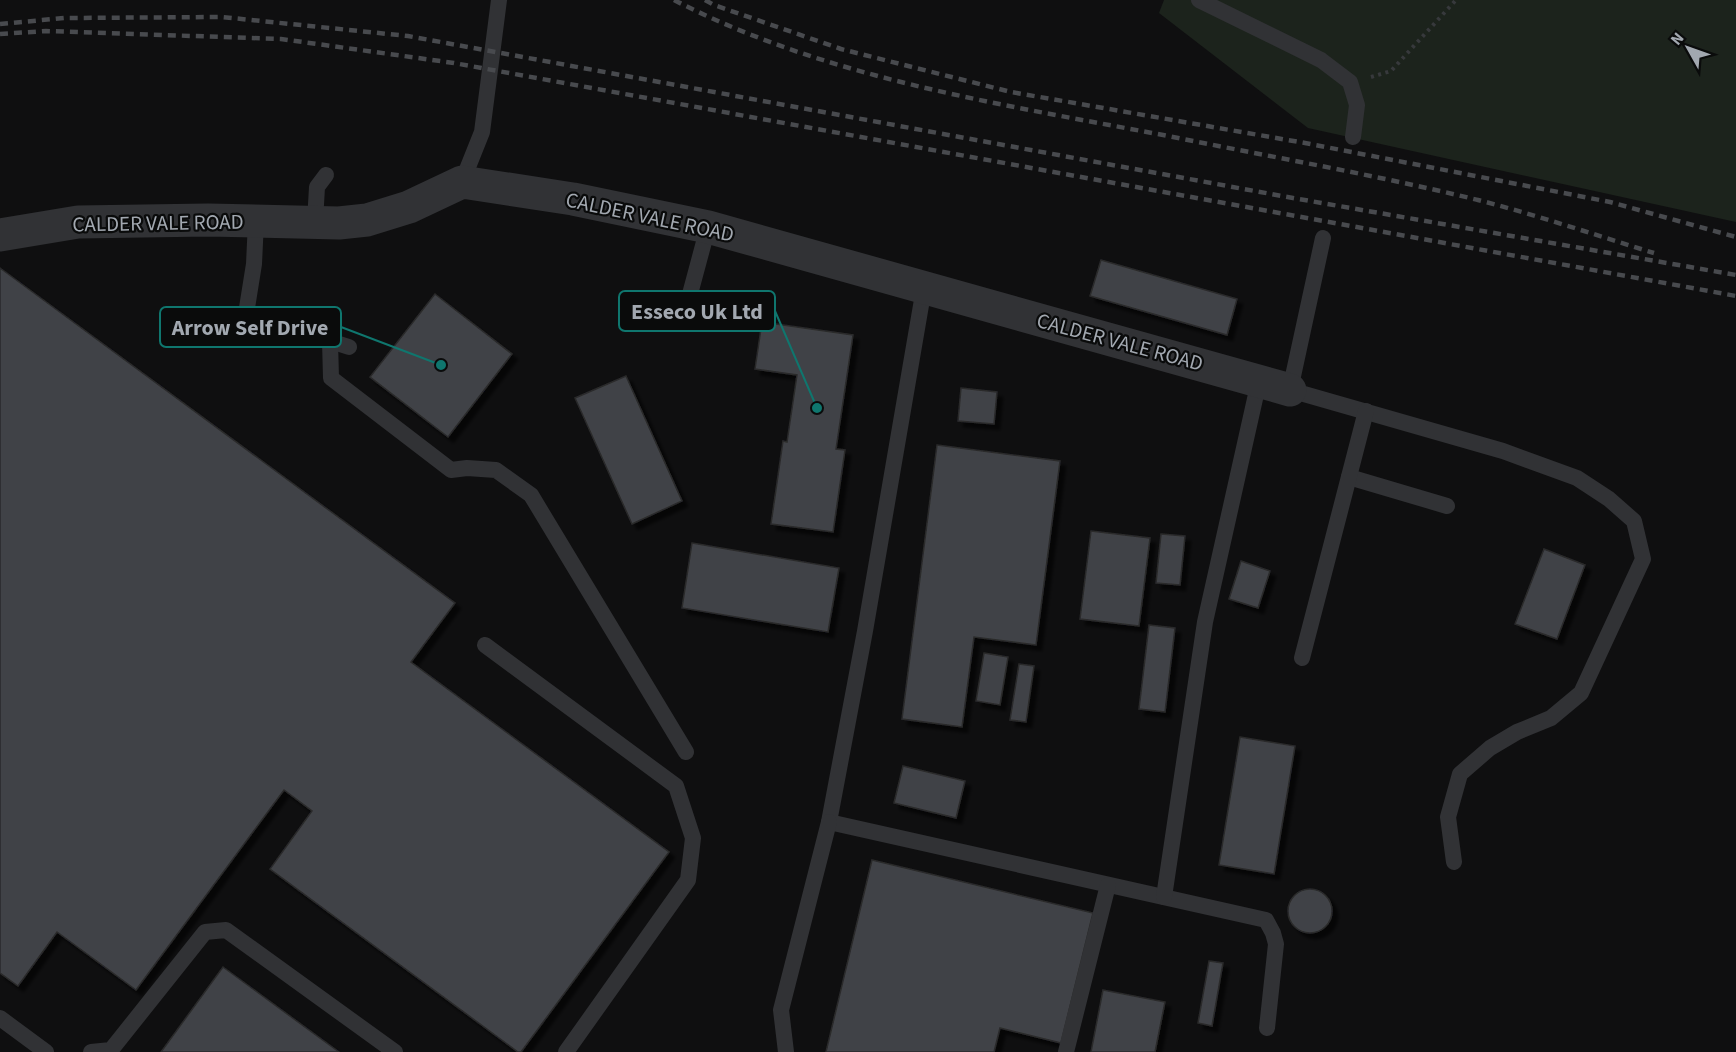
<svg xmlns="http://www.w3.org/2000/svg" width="1736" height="1052" font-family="'Source Sans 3',sans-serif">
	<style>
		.green { fill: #1c231c }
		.building { fill: #414346; stroke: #2a2a2c; stroke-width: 1.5; filter: url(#shadow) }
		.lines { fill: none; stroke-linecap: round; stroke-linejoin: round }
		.path { stroke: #37393c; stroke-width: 4; stroke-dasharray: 3 4.5; stroke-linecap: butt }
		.service { stroke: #313235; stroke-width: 16 }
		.minor { stroke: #313235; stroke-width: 33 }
		.rail { stroke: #484a4e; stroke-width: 4.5; stroke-dasharray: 8 6; stroke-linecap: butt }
		.labels { text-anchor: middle; stroke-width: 4.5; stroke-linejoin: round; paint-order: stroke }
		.street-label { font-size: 21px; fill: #a2a8b0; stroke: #0a0b0b }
		.leader { fill: none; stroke: #0f766e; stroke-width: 2 }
		.callout-dot { fill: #0f766e; stroke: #0a0b0b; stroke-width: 2 }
		.callout { fill: #0a0b0b; stroke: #0f766e; stroke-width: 2 }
		.callout-label { font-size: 22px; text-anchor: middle; font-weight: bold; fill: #a2a8b0 }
	</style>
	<defs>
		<filter id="shadow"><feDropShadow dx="5.5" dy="5.5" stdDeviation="1.5" flood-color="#0009"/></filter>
	</defs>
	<rect width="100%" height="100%" fill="#0f0f10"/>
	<polygon class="green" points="1164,0 1736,0 1736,222 1308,128 1159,13"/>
	<g class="building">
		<polygon points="1101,260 1237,299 1227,335 1090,296"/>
		<polygon points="0,268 455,603 411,662 669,852 521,1052 518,1052 270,869 312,811 284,790 136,990 57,932 18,986 0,973"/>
		<polygon points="435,294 512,354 448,437 370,377"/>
		<polygon points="762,322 853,335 836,449 845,450 833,532 771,524 783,441 787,442 797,375 755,369"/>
		<polygon points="626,376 682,501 632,524 575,398"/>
		<polygon points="961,388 997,392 994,424 958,421"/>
		<polygon points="937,445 1060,461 1036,645 974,637 962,727 902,719"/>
		<polygon points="1091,531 1150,538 1139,626 1080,619"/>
		<polygon points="1161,534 1185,536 1180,585 1156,583"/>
		<polygon points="692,543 839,568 828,632 682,608"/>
		<polygon points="1544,549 1585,565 1557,639 1515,624"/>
		<polygon points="1241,561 1270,571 1258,608 1229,599"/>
		<polygon points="1149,625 1175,628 1165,712 1139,709"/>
		<polygon points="984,653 1008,657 1000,705 976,701"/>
		<polygon points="1019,664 1034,666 1026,722 1010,720"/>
		<polygon points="1240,737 1295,746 1274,874 1219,865"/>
		<polygon points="903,766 965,781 956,818 894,803"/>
		<polygon points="872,860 1093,913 1061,1043 1000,1028 994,1052 826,1052"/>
		<circle cx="1310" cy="911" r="22"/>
		<polygon points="1209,961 1223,963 1212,1026 1198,1023"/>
		<polygon points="223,967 339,1052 161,1052"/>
		<polygon points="1103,990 1165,1002 1155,1052 1091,1052"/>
	</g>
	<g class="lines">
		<polyline class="path" points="1371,77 1391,71 1456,0"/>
		<g class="service">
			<polyline points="1199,0 1321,60 1350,82 1357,105 1353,137"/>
			<polyline points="462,182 482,132 499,0"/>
			<polyline points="256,221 254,264 246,314 349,347"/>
			<polyline points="315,222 317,187 326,175"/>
			<polyline points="1323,238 1290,390 1503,451 1577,478 1609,499 1634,521 1643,559 1581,693 1551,718 1517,732 1490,748 1460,774 1448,817 1454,862"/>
			<polyline points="924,288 865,631 829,822 1266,920 1273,933 1276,944 1267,1028"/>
			<polyline points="690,294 708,227"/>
			<polyline points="330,341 331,378 451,470 467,468 496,470 531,495 686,752"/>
			<polyline points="1349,477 1447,506"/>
			<polyline points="485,645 676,786 693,838 688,880 566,1052"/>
			<polyline points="1302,658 1366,411"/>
			<polyline points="1164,897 1205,622 1259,381"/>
			<polyline points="0,1018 46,1052"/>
			<polyline points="91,1052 111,1050 205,932 226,930 395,1052"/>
			<polyline points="786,1052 781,1010 829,822"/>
			<polyline points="1066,1052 1108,885"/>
		</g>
		<polyline class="minor" points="0,235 78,222 208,220 339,223 367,220 409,207 462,182 573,199 708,227 1290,390"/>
		<g class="rail">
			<path d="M674,0C828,79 1000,104 1168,136C1272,157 1376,175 1478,200C1537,215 1595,235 1654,253"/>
			<polyline points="705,0 714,5 841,49 1011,92 1305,143 1610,202 1736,237"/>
			<polyline points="0,24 64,18 222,17 408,36 1293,198 1736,275"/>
			<polyline points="0,34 46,31 281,39 454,63 1736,296"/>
		</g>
	</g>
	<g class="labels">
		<g class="street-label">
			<text transform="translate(650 217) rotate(12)" y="7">CALDER VALE ROAD</text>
			<text transform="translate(158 223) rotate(-1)" y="7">CALDER VALE ROAD</text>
			<text transform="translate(1120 342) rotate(15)" y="7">CALDER VALE ROAD</text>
		</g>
	</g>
	<path class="leader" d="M817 408L775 311M441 365L341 327"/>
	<g class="callout-dot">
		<circle cx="817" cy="408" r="6"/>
		<circle cx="441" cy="365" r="6"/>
	</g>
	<g class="callout">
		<rect x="619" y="291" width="156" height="40" rx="6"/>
		<rect x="160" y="307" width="181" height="40" rx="6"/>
	</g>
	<g class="callout-label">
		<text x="697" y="319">Esseco Uk Ltd</text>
		<text x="250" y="335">Arrow Self Drive</text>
	</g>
	<g transform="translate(1688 48) rotate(310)" stroke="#0a0b0b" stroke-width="4.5" paint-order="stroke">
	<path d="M0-4.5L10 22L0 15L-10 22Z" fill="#a2a8b0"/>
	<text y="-9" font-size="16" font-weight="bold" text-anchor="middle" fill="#a2a8b0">N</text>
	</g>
</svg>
